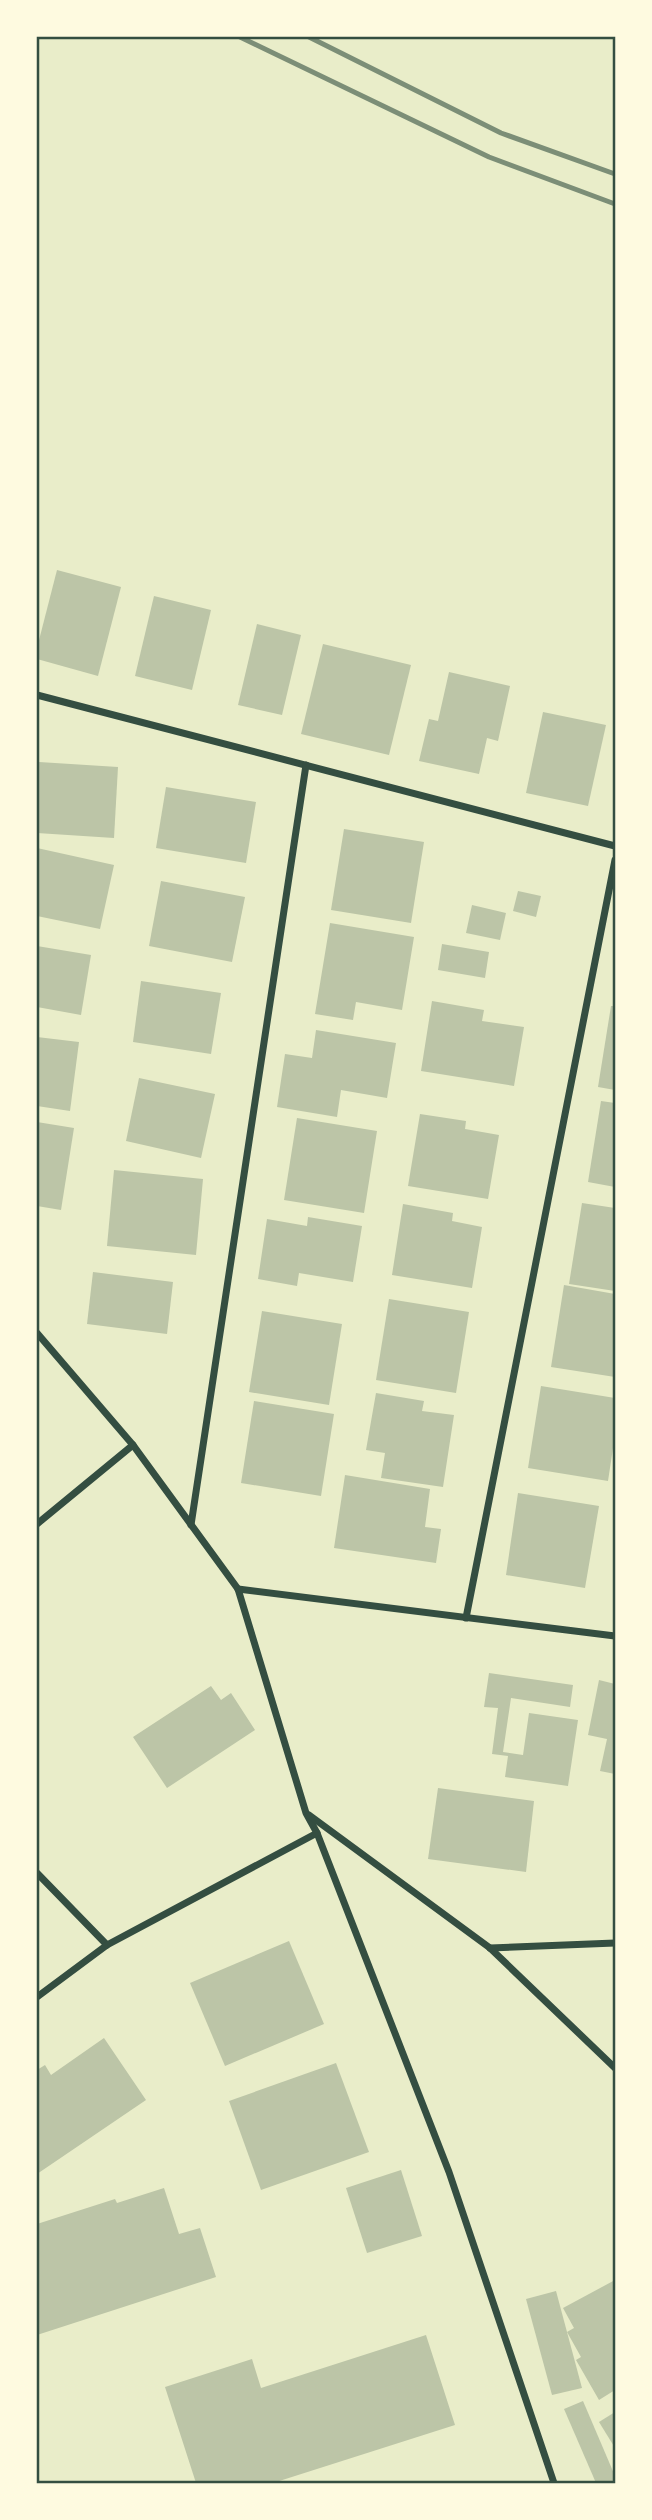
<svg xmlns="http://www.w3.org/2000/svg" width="652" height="2520" font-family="'Golos Text',sans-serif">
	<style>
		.building { fill: #bcc5a7 }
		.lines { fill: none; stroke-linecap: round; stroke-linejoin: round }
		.minor { stroke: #344e41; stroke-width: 7 }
		.rail { stroke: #7c8e77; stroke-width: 5 }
		.neatline { fill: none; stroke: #344e41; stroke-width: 2.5 }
	</style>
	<rect width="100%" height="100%" fill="#e9edc9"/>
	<g class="building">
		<polygon points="57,570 121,587 98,676 37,659 37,648"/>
		<polygon points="154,596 211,610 192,690 135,676"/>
		<polygon points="257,624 301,635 282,715 238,705"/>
		<polygon points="323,644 411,665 389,755 301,734"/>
		<polygon points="449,672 510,686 498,741 487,738 479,774 419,761 429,719 438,721"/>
		<polygon points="543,712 606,725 588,806 526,793"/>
		<polygon points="39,762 118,767 114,838 37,833"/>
		<polygon points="166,787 256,802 246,863 156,848"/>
		<polygon points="344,829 424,842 411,923 331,910"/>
		<polygon points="37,848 114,865 100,929 37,916"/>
		<polygon points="161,881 245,897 232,962 149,946"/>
		<polygon points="518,891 541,896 536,917 513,911"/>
		<polygon points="472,905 506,913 500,940 466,933"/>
		<polygon points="330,923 414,937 402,1010 356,1002 353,1020 315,1014"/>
		<polygon points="442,944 489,952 485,978 438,970"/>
		<polygon points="37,946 91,955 81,1015 37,1007"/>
		<polygon points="141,981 221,993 211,1054 133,1042"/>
		<polygon points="432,1001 484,1010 482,1021 524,1027 514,1086 421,1071"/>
		<polygon points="611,1006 615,1006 615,1090 598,1087"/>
		<polygon points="316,1030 396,1043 387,1098 341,1090 337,1117 277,1107 285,1054 312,1058"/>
		<polygon points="37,1037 79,1042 70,1111 37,1106"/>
		<polygon points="139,1078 215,1094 201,1158 126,1141"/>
		<polygon points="601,1101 615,1103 615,1187 588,1182"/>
		<polygon points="420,1114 466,1121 465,1129 499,1135 488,1199 408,1186"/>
		<polygon points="297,1118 377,1131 364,1213 284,1200"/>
		<polygon points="37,1122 74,1128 61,1210 37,1206"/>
		<polygon points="114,1170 203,1179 196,1255 107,1246"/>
		<polygon points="582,1203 615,1208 615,1291 569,1284"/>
		<polygon points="403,1204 453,1213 452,1221 482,1227 472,1288 392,1275"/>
		<polygon points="308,1217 362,1226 353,1282 299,1273 297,1286 258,1279 267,1219 307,1226"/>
		<polygon points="93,1272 173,1282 167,1334 87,1324"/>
		<polygon points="564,1285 615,1294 615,1377 551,1367"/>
		<polygon points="389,1299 469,1312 456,1393 376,1380"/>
		<polygon points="262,1311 342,1324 329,1405 249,1392"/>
		<polygon points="541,1386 615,1398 615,1435 608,1481 528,1468"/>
		<polygon points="376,1393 424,1401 422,1411 454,1415 443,1487 381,1478 385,1453 366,1450"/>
		<polygon points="254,1401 334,1414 321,1496 241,1483"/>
		<polygon points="345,1475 430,1489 425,1527 441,1529 436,1563 334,1548"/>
		<polygon points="518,1493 599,1506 585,1588 506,1575"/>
		<polygon points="489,1673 573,1685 570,1707 511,1698 503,1752 523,1755 529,1713 578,1720 568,1786 505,1777 508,1756 492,1754 498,1708 484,1707"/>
		<polygon points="599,1680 615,1684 615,1774 600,1771 607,1739 588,1735"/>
		<polygon points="211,1686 221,1700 231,1693 255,1730 167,1788 133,1737"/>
		<polygon points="438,1788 534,1801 526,1872 428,1859"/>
		<polygon points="289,1941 324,2024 225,2066 190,1983"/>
		<polygon points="104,2038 146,2100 37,2174 37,2070 45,2065 51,2075"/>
		<polygon points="336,2063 369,2152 261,2190 229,2101"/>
		<polygon points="401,2170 422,2236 367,2253 346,2188"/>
		<polygon points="164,2188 179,2234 200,2228 216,2277 37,2335 37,2224 115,2199 117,2203"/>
		<polygon points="615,2280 615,2390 599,2400 576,2360 581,2357 567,2332 574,2328 563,2308"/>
		<polygon points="556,2291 582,2388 552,2395 526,2299"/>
		<polygon points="426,2335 455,2425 273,2483 196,2483 165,2387 252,2359 261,2388"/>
		<polygon points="583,2401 615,2476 615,2483 596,2483 564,2409"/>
		<polygon points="615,2412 615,2448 599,2422"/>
	</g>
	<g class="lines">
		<g class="minor">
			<polyline points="37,695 615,846"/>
			<polyline points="37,1333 133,1445 238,1589 306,1813 317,1833 449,2172 554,2483"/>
			<polyline points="37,1524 133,1445"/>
			<polyline points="191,1525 306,765"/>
			<polyline points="238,1589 615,1636"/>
			<polyline points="466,1618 615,860"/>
			<polyline points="309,1815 490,1948 615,2068"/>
			<polyline points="37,1873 107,1945"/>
			<polyline points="490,1948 615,1943"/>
			<polyline points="37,1997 107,1945 317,1833"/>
		</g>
		<g class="rail">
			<polyline points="240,37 489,157 615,204"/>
			<polyline points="309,37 501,133 615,174"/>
		</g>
	</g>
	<rect width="652" height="2520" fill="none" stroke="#fefae0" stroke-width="77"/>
	<rect x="38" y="38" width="576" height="2444" class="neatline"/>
</svg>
